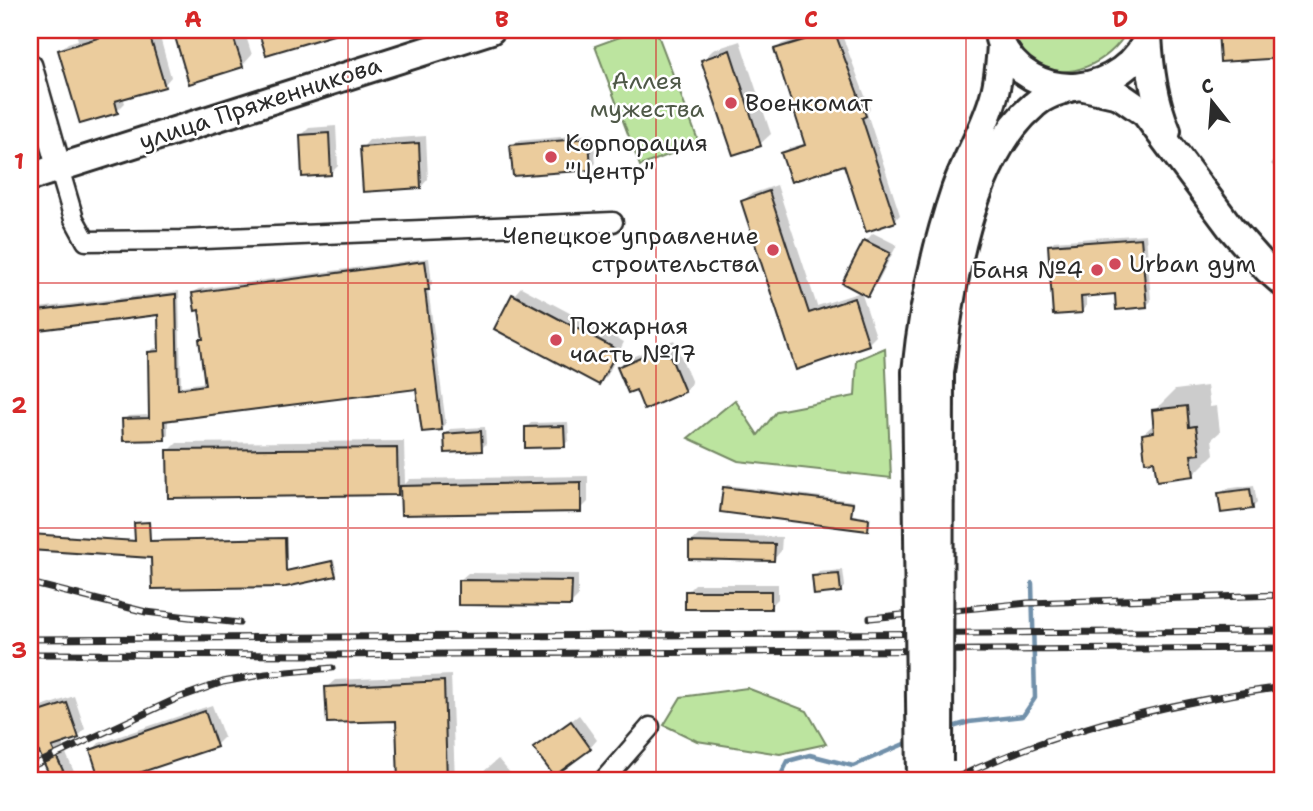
<svg xmlns="http://www.w3.org/2000/svg" width="1313" height="811" font-family="'Shantell Sans',sans-serif">
	<style>
		.green { fill: #bce49f; stroke: #748865; stroke-width: 2 }
		.shadow { fill: #0003 }
		.lines { fill: none; stroke-linecap: round; stroke-linejoin: round }
		.stream { stroke: #7190aa; stroke-width: 4.5 }
		.building { fill: #ebcc9d; stroke: #2b2b2b; stroke-width: 2 }
		.minor-casing { stroke: #2b2b2b; stroke-width: 23 }
		.tertiary-casing { stroke: #2b2b2b; stroke-width: 28 }
		.secondary-casing { stroke: #2b2b2b; stroke-width: 32 }
		.minor { stroke: #fff; stroke-width: 18 }
		.tertiary { stroke: #fff; stroke-width: 23 }
		.secondary { stroke: #fff; stroke-width: 26 }
		.rail-casing { stroke: #2b2b2b; stroke-width: 7 }
		.rail { stroke: #fff; stroke-width: 4.5; stroke-dasharray: 13; stroke-linecap: butt }
		.secondary-bridge-casing { stroke: #2b2b2b; stroke-width: 32; stroke-linecap: butt }
		.secondary-bridge { stroke: #fff; stroke-width: 26 }
		.grid { fill: none; stroke: #d62828; stroke-width: 2; stroke-opacity: 0.55 }
		.poi-dot { fill: #d1495b; stroke: #fff; stroke-width: 2.5 }
		.labels { text-anchor: middle; stroke-width: 5; stroke-linejoin: round; paint-order: stroke }
		.park-label { font-size: 24px; fill: #4f5948; stroke: #fff }
		.street-label { font-size: 24px; fill: #2b2b2b; stroke: #fff }
		.poi-label { font-size: 24px; fill: #2b2b2b; stroke: #fff; text-anchor: start }
		.neatline { fill: none; stroke: #d62828; stroke-width: 2.5 }
		.grid-label { font-size: 23px; text-anchor: middle; font-weight: bold; fill: #d62828 }
	</style>
	<rect width="100%" height="100%" fill="#fff"/>
	<filter id="ink" filterUnits="userSpaceOnUse"><feTurbulence type="fractalNoise" baseFrequency=".0143" numOctaves="2"/><feDisplacementMap in="SourceGraphic" scale="14" xChannelSelector="R" yChannelSelector="G"/><feConvolveMatrix kernelMatrix="1 2 1 2 8 2 1 2 1" color-interpolation-filters="sRGB"/></filter>
	<g filter="url(#ink)">
		<g class="green">
			<polygon points="639,30 656,30 699,143 640,166 595,46"/>
			<path d="M1002,30H1128C1109,63 1068,84 1032,62C1020,55 1011,40 1002,30Z"/>
			<polygon points="885,348 891,478 738,461 688,438 735,400 758,435 777,411 855,396 857,360"/>
			<polygon points="747,688 807,711 826,744 780,754 697,741 664,725 681,697"/>
		</g>
		<g class="shadow">
			<polygon points="75,30 158,30 171,77 164,85 123,97 125,103 117,111 60,50 68,43 78,40"/>
			<polygon points="174,30 244,30 252,55 242,66 190,82"/>
			<polygon points="824,30 840,30 870,109 867,113 900,215 895,220 845,163 783,154 789,148 806,143 776,49 782,44"/>
			<polygon points="740,41 771,134 760,144 703,60 713,50"/>
			<polygon points="336,126 338,166 331,173 301,136 309,128"/>
			<polygon points="593,134 596,163 591,168 512,145 517,141"/>
			<polygon points="426,136 428,179 421,187 362,148 369,140"/>
			<polygon points="1283,149 1283,175 1271,164"/>
			<polygon points="777,185 817,306 861,292 876,336 868,344 797,367 743,201 751,194"/>
			<polygon points="873,233 897,245 875,287 868,295 844,283 866,241"/>
			<polygon points="1146,234 1151,301 1146,306 1117,293 1086,295 1086,306 1082,311 1050,245 1054,241"/>
			<polygon points="429,258 432,284 428,288 446,424 442,428 418,387 168,419 168,435 164,439 124,420 128,416 151,415 150,352 154,348 161,348 160,313 30,329 30,309 179,291 181,386 206,382 200,340 204,336 200,308 194,293 198,289"/>
			<polygon points="521,287 624,342 607,376 599,383 514,295"/>
			<polygon points="674,340 692,383 684,391 637,388 619,367 627,359"/>
			<polygon points="1207,386 1210,407 1217,406 1220,432 1212,439 1214,454 1193,475 1156,459 1143,434 1155,423 1154,411 1175,390"/>
			<polygon points="568,422 569,440 564,445 526,428 531,423"/>
			<polygon points="485,427 486,444 481,449 445,434 450,429"/>
			<polygon points="404,441 405,484 410,479 588,476 588,502 580,510 402,489 397,494 169,451 177,443"/>
			<polygon points="727,485 854,501 852,515 871,517 869,527 867,529 725,487"/>
			<polygon points="1254,485 1257,503 1252,508 1220,493 1225,489"/>
			<polygon points="150,521 151,540 287,537 287,570 334,560 337,573 286,586 152,556 32,538 30,540 34,533 137,540 136,524"/>
			<polygon points="699,535 782,537 781,551 774,559 691,542"/>
			<polygon points="843,570 845,586 840,591 814,577 819,572"/>
			<polygon points="468,573 578,574 578,597 571,604 460,580"/>
			<polygon points="695,584 778,584 778,599 770,607 687,592"/>
			<polygon points="451,675 455,781 400,781 398,719 327,687 335,680"/>
			<polygon points="74,696 85,729 78,737 61,742 78,781 46,781 52,779 39,750 30,753 30,711"/>
			<polygon points="212,705 224,737 216,745 110,781 102,781 92,751 99,743"/>
			<polygon points="579,715 597,740 590,748 536,748"/>
			<polygon points="498,759 517,781 473,781"/>
			<polygon points="690,772 696,781 676,781"/>
		</g>
		<g class="lines">
			<g class="stream">
				<polyline points="949,728 969,722 1023,716 1035,698 1032,583"/>
				<polyline points="778,781 788,761 810,755 853,766 911,741"/>
			</g>
		</g>
		<g class="building">
			<polygon points="113,30 148,30 165,87 115,101 118,113 80,124 58,50 114,33"/>
			<polygon points="173,30 231,30 243,67 189,84"/>
			<polygon points="258,30 339,30 340,33 266,55"/>
			<polygon points="827,30 834,30 866,116 862,118 896,222 866,232 844,165 791,182 781,153 805,145 774,49 804,40"/>
			<polygon points="1218,30 1283,30 1283,58 1220,62"/>
			<polygon points="730,50 761,146 733,155 701,60"/>
			<polygon points="329,133 331,175 302,177 300,135"/>
			<polygon points="589,138 591,170 513,176 510,145"/>
			<polygon points="419,143 421,188 363,192 360,147"/>
			<polygon points="769,191 809,313 854,298 869,345 796,370 741,201"/>
			<polygon points="1141,238 1147,307 1116,310 1115,294 1081,297 1082,313 1053,315 1048,245"/>
			<polygon points="864,240 890,253 868,297 842,283"/>
			<polygon points="425,261 429,290 425,290 442,430 422,432 416,389 164,421 165,440 123,441 122,419 149,418 148,352 159,351 158,315 30,331 30,312 176,294 178,389 205,385 199,339 203,339 199,310 195,311 192,293"/>
			<polygon points="512,294 618,350 599,385 494,329"/>
			<polygon points="666,346 685,392 644,410 636,390 628,393 617,367"/>
			<polygon points="1187,406 1189,427 1196,426 1200,454 1191,455 1194,476 1157,481 1154,461 1145,462 1142,434 1154,432 1152,410"/>
			<polygon points="564,426 565,447 525,448 525,427"/>
			<polygon points="481,431 482,451 445,453 444,434"/>
			<polygon points="397,448 398,495 168,498 167,450"/>
			<polygon points="581,482 581,512 401,515 400,486"/>
			<polygon points="723,487 853,503 851,516 869,519 868,531 720,512"/>
			<polygon points="1250,489 1253,509 1221,513 1218,493"/>
			<polygon points="149,522 150,541 285,538 286,571 332,561 336,576 286,587 152,589 151,558 30,550 30,534 135,541 134,523"/>
			<polygon points="689,542 775,544 774,561 689,559"/>
			<polygon points="839,574 841,592 814,595 812,576"/>
			<polygon points="458,580 572,581 571,606 458,605"/>
			<rect x="685" y="591" width="86" height="18"/>
			<polygon points="444,681 447,781 398,781 396,721 327,723 325,687"/>
			<polygon points="67,703 79,738 52,747 68,781 52,781 39,752 30,755 30,715"/>
			<polygon points="205,711 217,747 115,781 100,781 90,750"/>
			<polygon points="571,721 591,749 554,776 533,748"/>
		</g>
		<g class="lines">
			<defs>
				<g id="minor">
					<polyline points="59,168 74,219 86,241 180,240 613,222"/>
					<polyline points="603,781 650,727"/>
				</g>
				<polyline id="tertiary" points="30,66 59,168"/>
				<g id="secondary">
					<path d="M1148,36C1150,69 1154,100 1167,131"/>
					<path d="M999,39C1028,109 1127,99 1151,30"/>
					<polyline points="1084,87 1119,95 1145,113 1230,227 1267,269 1283,283"/>
					<polyline points="30,177 491,30"/>
					<path d="M916,372C922,311 935,249 955,190C966,158 985,129 994,96C999,79 1000,61 1001,44"/>
					<path d="M940,373C951,291 967,162 1034,105C1045,95 1059,91 1073,87"/>
				</g>
			</defs>
			<use href="#minor" class="minor-casing"/>
			<use href="#tertiary" class="tertiary-casing"/>
			<use href="#secondary" class="secondary-casing"/>
			<use href="#minor" class="minor"/>
			<use href="#tertiary" class="tertiary"/>
			<use href="#secondary" class="secondary"/>
			<defs>
				<g id="rail">
					<polyline points="30,583 146,612 239,623"/>
					<polyline points="870,618 1028,603 1283,595"/>
					<polyline points="30,639 1283,631"/>
					<polyline points="30,654 323,655 1283,648"/>
					<polyline points="30,767 178,698 223,682 266,674 332,668"/>
					<path d="M950,781C1054,730 1170,702 1283,687"/>
				</g>
			</defs>
			<use href="#rail" class="rail-casing"/>
			<use href="#rail" class="rail"/>
			<defs>
				<g id="secondary-bridge">
					<polyline points="916,372 921,781"/>
					<polyline points="939,762 940,373"/>
				</g>
			</defs>
			<use href="#secondary-bridge" class="secondary-bridge-casing"/>
			<use href="#secondary-bridge" class="secondary-bridge"/>
		</g>
	</g>
	<path class="grid" d="M348,30V781M656,30V781M966,30V781M30,283H1283M30,528H1283"/>
	<g class="poi-dot">
		<circle cx="731" cy="103" r="7"/>
		<circle cx="551" cy="157" r="7"/>
		<circle cx="773" cy="250" r="7"/>
		<circle cx="1115" cy="264" r="7"/>
		<circle cx="1097" cy="270" r="7"/>
		<circle cx="556" cy="340" r="7"/>
	</g>
	<g class="labels">
		<g class="park-label">
			<text x="647" y="89">Аллея<tspan x="647" dy="28">мужества</tspan></text>
		</g>
		<g class="street-label">
			<text transform="translate(260 103) rotate(-18)" y="8">улица Пряженникова</text>
		</g>
		<g class="poi-label">
			<text x="745" y="111">Военкомат</text>
			<text x="565" y="151">Корпорация<tspan x="565" dy="28">"Центр"</tspan></text>
			<text x="759" y="244" text-anchor="end">Чепецкое управление<tspan x="759" dy="28">строительства</tspan></text>
			<text x="1129" y="272">Urban gym</text>
			<text x="1083" y="278" text-anchor="end">Баня №4</text>
			<text x="570" y="334">Пожарная<tspan x="570" dy="28">часть №17</tspan></text>
		</g>
	</g>
	<rect width="1313" height="811" fill="none" stroke="#fff" stroke-width="77"/>
	<g transform="translate(1212 102) rotate(343)" stroke="#ffffff" stroke-width="5" paint-order="stroke">
	<path d="M0-5L12 26L0 18L-12 26Z" fill="#2b2b2b"/>
	<text y="-10" font-size="19" font-weight="bold" text-anchor="middle" fill="#2b2b2b">С</text>
	</g>
	<rect x="38" y="38" width="1236" height="734" class="neatline"/>
	<g class="grid-label">
		<text x="193" y="27">A</text>
		<text x="502" y="27">B</text>
		<text x="811" y="27">C</text>
		<text x="1120" y="27">D</text>
		<text x="19" y="169">1</text>
		<text x="19" y="413">2</text>
		<text x="19" y="658">3</text>
	</g>
</svg>
